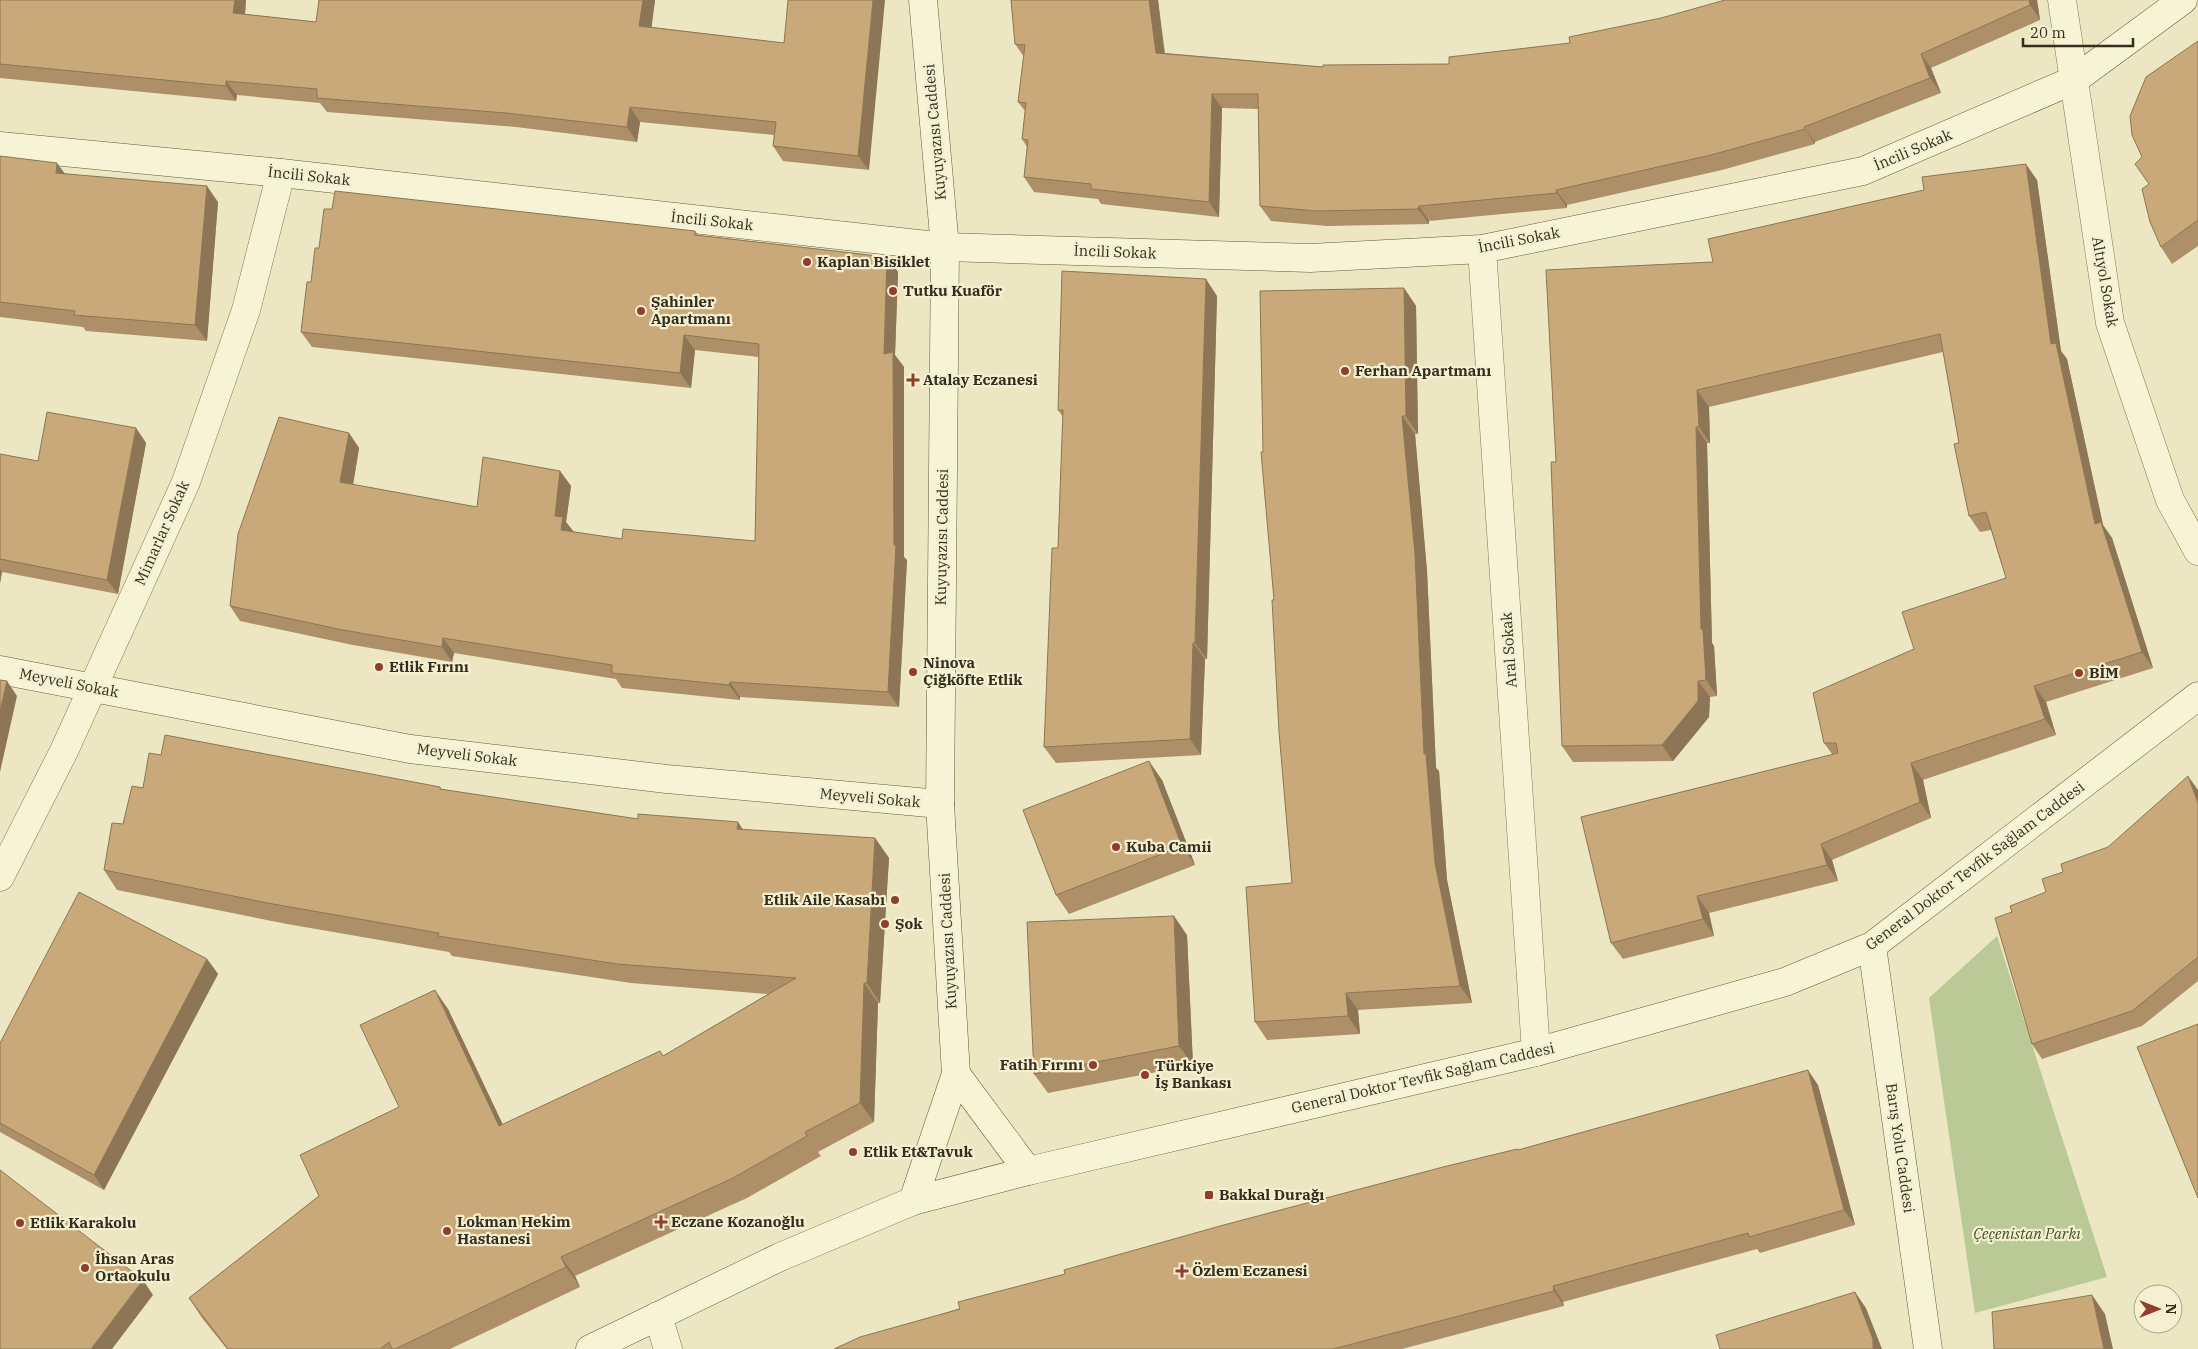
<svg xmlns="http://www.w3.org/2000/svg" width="2198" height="1349" font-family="'IBM Plex Serif',serif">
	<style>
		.green { fill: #bac996 }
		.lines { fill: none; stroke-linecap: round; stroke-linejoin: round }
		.street-casing { stroke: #85785a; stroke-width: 29 }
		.secondary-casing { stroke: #67593d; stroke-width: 29 }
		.street { stroke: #f7f3d5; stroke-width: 28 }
		.secondary { stroke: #f7f3d5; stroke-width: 28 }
		.wall { fill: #ad9068 }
		.shaded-wall { fill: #8d7655 }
		.building { fill: #c9a879; stroke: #8d7655 }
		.poi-dot { fill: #913e2d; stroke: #f4f0d1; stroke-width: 2 }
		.labels { text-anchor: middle; stroke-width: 4.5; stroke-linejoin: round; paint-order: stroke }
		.street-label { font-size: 15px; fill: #352d1e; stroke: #f4f0d1 }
		.poi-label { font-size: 15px; font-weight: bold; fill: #352d1e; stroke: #f4f0d1; text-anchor: start }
		.park-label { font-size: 15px; font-style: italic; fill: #3e5125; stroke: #f4f0d1 }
	</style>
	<rect width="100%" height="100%" fill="#ece7c2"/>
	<polygon class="green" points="1997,936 2107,1277 1975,1313 1929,998"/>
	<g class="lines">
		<defs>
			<g id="street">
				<polyline points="2062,0 2110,323 2170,500 2198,551"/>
				<polyline points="1482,249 1536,1052"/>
				<polyline points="0,877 64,751 186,482 246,310 281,173"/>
				<polyline points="658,1316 668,1349"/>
			</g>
			<g id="secondary">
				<polyline points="0,146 281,173 945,247 1310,258 1482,249 1863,171 2074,80 2183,0"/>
				<polyline points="0,670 410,749 667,779 940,804"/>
				<polyline points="1872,946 1928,1349"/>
				<polyline points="956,1074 1028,1171"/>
				<polyline points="913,1201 956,1074 940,804 945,247 923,0"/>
				<polyline points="590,1349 780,1257 913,1201 1028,1171 1536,1052 1785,982 1872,946 2198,696"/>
			</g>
		</defs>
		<use href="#street" class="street-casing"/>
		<use href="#secondary" class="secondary-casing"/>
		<use href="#street" class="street"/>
		<use href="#secondary" class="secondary"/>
	</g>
	<g class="wall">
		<polygon points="0,0 246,0 245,14 316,22 319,0 655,0 651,27 784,43 869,170 783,161 773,146 774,135 640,122 637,142 516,127 327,112 320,103 237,95 236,101 0,78"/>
		<polygon points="1011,0 1158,0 1165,53 1323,67 1449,64 2037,0 2040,20 1931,68 1941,93 1815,142 1815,144 1722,170 1567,205 1567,208 1429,221 1429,224 1327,226 1271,221 1260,206 1258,109 1222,108 1219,217 1101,204 1098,199 1034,192 1024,177 1027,147 1022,139 1025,111 1018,102 1024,57 1015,44"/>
		<polygon points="2198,41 2198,246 2172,264 2161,247 2149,184"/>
		<polygon points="0,156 65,174 218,202 207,341 86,331 83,327 0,317"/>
		<polygon points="2037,180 2061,351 2067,359 2103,525 2112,538 2153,668 2046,702 2056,735 1923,780 1931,818 1832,860 1838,881 1709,913 1714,936 1623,959 1611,943 1832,754 1824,743 1914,649 2006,578 1991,530 1980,532 1969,516 1959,443 1943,352 1709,407 1710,443 1707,443 1712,643 1714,646 1717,696 1710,697 1709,717 1673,761 1573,762 1562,746 1556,462 1713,262"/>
		<polygon points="695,231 698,235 887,257 898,272 895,355 904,367 904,557 907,560 899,707 740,697 740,700 622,688 616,679 454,653 452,662 353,645 240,621 230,606 349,433 359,448 353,485 477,507 560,471 571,486 566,522 573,532 622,539 755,541 759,357 695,350 691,388 312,347 301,332 311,282"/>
		<polygon points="1404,288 1416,306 1418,434 1415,434 1427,571 1436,768 1439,771 1447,880 1472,1003 1358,1010 1360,1034 1267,1040 1255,1022 1292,883 1274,600 1263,452"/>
		<polygon points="1217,296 1207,659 1205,659 1201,755 1056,763 1044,747 1058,548 1063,417 1058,410"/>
		<polygon points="136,428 146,443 118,594 2,572 0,583 0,454 38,461"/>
		<polygon points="161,755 440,787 442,790 638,819 743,830 875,838 889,858 880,1003 878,1003 874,1122 818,1152 821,1156 747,1198 575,1276 580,1287 450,1349 227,1349 202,1318 189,1298 319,1196 399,1107 448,1009 503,1125 663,1056 768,994 631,983 452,956 449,952 287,924 117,890 104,870 123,824"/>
		<polygon points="1162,780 1195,865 1069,914 1056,895"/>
		<polygon points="2198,790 2198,981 2142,1026 2042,1059 2032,1044 2046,892 2063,872 2108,847"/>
		<polygon points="1187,935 1193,1065 1048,1093 1034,1074"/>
		<polygon points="207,959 218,974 104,1190 0,1132 0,1043"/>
		<polygon points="1818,1085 1855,1225 1760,1253 1757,1249 1563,1302 1564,1306 1402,1349 834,1349 1065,1274 1519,1150"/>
	</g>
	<g class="shaded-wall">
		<polygon points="235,0 246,0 244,27 233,13"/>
		<polygon points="643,0 655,0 650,40 639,26"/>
		<polygon points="873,0 885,0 869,170 858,156"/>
		<polygon points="1149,0 1158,0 1166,67 1156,53"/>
		<polygon points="2029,0 2037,0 2040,20 2030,5"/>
		<polygon points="1921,54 1931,68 1941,93 1930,78"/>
		<polygon points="226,81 237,95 236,101 226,86"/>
		<polygon points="1212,94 1222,108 1219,217 1209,202"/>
		<polygon points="630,107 640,122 637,142 627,127"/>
		<polygon points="1804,127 1815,142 1815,144 1805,129"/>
		<polygon points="57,163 69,179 56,173"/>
		<polygon points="2026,164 2037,180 2061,351 2067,359 2103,525 2112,538 2153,668 2142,652 2095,524 2051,344"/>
		<polygon points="207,186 218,202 207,341 195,325"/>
		<polygon points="1556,190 1567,205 1567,208 1557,193"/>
		<polygon points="1419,206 1429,221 1429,224 1418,209"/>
		<polygon points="887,257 898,272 895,355 904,367 904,557 907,560 899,707 888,692 884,354"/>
		<polygon points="1206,279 1217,296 1207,659 1195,643"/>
		<polygon points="1404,288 1416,306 1418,434 1406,416"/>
		<polygon points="684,335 695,350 691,388 680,373"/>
		<polygon points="1697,390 1709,407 1710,443 1699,427"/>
		<polygon points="1402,416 1415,434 1427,571 1436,768 1439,771 1447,880 1472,1003 1460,986 1435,863 1424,754"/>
		<polygon points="1696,427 1707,443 1712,643 1714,646 1717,696 1706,680 1701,629"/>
		<polygon points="136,428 146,443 118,594 107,580"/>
		<polygon points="349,433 359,448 351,497 340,482"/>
		<polygon points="560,471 571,486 566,522 574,532 561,530 555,516"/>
		<polygon points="0,569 2,572 0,583"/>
		<polygon points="443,638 454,653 452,662 442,647"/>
		<polygon points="1193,643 1205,659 1201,755 1190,739"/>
		<polygon points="7,681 17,696 0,772 0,711"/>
		<polygon points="1698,681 1710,697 1709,717 1673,761 1662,745"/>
		<polygon points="730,682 740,697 740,700 729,685"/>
		<polygon points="2034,686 2046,702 2056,735 2045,719"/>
		<polygon points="1149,761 1162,780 1195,865 1182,846"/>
		<polygon points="1911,763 1923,780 1931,818 1920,802"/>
		<polygon points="2188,776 2198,790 2198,803"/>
		<polygon points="738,822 751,842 737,829"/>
		<polygon points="875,838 889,858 880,1003 867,983"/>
		<polygon points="1821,844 1832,860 1838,881 1827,865"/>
		<polygon points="1697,896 1709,913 1714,936 1703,919"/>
		<polygon points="1174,916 1187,935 1193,1065 1179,1046"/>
		<polygon points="207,959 218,974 104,1190 94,1175"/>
		<polygon points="864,983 878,1003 874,1122 860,1103"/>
		<polygon points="435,990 448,1009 513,1146 499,1126"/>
		<polygon points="1346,993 1358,1010 1360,1034 1348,1016"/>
		<polygon points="1808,1070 1818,1085 1855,1225 1844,1210"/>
		<polygon points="561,1257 575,1276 580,1287 566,1267"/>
		<polygon points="143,1280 153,1295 112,1349 91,1349"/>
		<polygon points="1553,1286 1563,1302 1564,1306 1554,1291"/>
		<polygon points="1855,1292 1866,1308 1882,1349 1873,1349"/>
		<polygon points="2092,1295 2105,1314 2113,1349 2104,1349"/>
	</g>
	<g class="building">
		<polygon points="0,0 235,0 233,13 316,22 319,0 643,0 639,26 784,43 788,0 873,0 858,156 773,146 776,122 630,107 627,127 506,113 317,98 317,89 226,81 226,86 0,64"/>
		<polygon points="1011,0 1149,0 1156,53 1323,67 1323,65 1449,64 1449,57 1570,43 1569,37 1661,18 1725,0 2029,0 2030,5 1921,54 1930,78 1804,127 1805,129 1711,155 1556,190 1557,193 1419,206 1418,209 1317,211 1260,206 1258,94 1212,94 1209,202 1091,189 1091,184 1024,177 1028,140 1022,139 1026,103 1018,102 1025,45 1015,44"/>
		<polygon points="2198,41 2198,220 2161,247 2150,222 2142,189 2149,184 2135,164 2142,157 2132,135 2130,116 2146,77"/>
		<polygon points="0,156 57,163 56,173 207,186 195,325 74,315 75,311 0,302"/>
		<polygon points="2026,164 2051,344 2056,343 2095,524 2101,522 2142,652 2034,686 2045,719 1911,763 1920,802 1821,844 1827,865 1697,896 1703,919 1611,943 1581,817 1838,753 1836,743 1824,743 1813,693 1914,649 1902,612 2006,578 1986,512 1969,516 1954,444 1959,443 1940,334 1697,390 1699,427 1696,427 1701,629 1703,630 1706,680 1698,681 1698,701 1662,745 1562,746 1551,462 1556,462 1546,270 1713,262 1708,239 1924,190 1922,177"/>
		<polygon points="335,191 695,231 695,235 887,257 884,354 893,352 894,545 896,545 888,692 730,682 729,685 612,673 612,665 443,638 442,647 343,630 230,606 238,534 279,417 349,433 340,482 477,507 483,457 560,471 555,516 563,517 561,530 622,539 623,529 755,541 759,344 684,335 680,373 301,332 307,282 311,282 315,248 319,248 324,209 332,209"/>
		<polygon points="1062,271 1206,279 1195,643 1193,643 1190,739 1044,747 1052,548 1058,548 1063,410 1058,410"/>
		<polygon points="1404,288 1406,416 1402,416 1415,554 1424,754 1426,754 1435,863 1460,986 1346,993 1348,1016 1255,1022 1246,887 1292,883 1279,732 1272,600 1274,600 1261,452 1263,452 1260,291"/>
		<polygon points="47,412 136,428 107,580 0,559 0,454 38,461"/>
		<polygon points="0,680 7,681 0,711"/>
		<polygon points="165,735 440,787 440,789 638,819 638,814 738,822 737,829 875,838 867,983 864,983 860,1103 805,1132 807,1136 733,1178 561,1257 566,1267 395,1349 392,1349 389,1342 380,1349 228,1349 189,1298 319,1196 300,1155 399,1107 360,1025 435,990 499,1126 660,1051 663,1056 796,978 617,964 438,936 439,933 273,904 104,870 112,823 123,824 132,786 143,788 149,753 161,755"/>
		<polygon points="1149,761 1182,846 1056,895 1023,810"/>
		<polygon points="2188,776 2198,803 2198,957 2132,1011 2032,1044 1995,918 2012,912 2010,906 2046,892 2042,879 2063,872 2061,864 2108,847"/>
		<polygon points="79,892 207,959 94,1175 0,1123 0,1043"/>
		<polygon points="1174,916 1179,1046 1034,1074 1027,922"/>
		<polygon points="2198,1024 2198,1198 2137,1047"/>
		<polygon points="1808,1070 1844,1210 1749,1237 1748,1233 1553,1286 1554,1291 1333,1349 834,1349 860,1337 960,1309 958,1302 1065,1274 1064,1270 1220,1226 1443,1167 1517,1149 1518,1150"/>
		<polygon points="0,1170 143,1280 91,1349 0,1349"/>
		<polygon points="1855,1292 1873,1339 1873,1349 1720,1349 1716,1335"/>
		<polygon points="2092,1295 2104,1349 1994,1349 1992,1312"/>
	</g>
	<g class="poi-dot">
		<circle cx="807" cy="262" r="5"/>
		<circle cx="893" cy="291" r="5"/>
		<circle cx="641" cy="311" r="5"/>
		<circle cx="1345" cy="371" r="5"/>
		<path d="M910.5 372.5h5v5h5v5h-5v5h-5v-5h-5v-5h5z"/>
		<circle cx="379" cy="667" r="5"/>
		<circle cx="913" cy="672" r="5"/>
		<circle cx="2079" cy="673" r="5"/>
		<circle cx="1116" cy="847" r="5"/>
		<circle cx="895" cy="900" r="5"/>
		<circle cx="885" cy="924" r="5"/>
		<circle cx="1093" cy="1065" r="5"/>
		<circle cx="1145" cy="1075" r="5"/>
		<circle cx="853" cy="1152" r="5"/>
		<rect x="1204" y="1190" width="10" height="10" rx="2.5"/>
		<path d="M658.5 1214.5h5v5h5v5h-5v5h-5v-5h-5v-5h5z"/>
		<circle cx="20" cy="1223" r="5"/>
		<circle cx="447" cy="1231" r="5"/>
		<circle cx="85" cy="1268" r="5"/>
		<path d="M1179.5 1263.5h5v5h5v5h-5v5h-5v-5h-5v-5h5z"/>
	</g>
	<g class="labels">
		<g class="street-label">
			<text transform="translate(935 132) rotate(-95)" y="5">Kuyuyazısı Caddesi</text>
			<text transform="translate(1913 150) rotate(-23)" y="5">İncili Sokak</text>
			<text transform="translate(309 176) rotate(6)" y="5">İncili Sokak</text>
			<text transform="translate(712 221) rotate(6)" y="5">İncili Sokak</text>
			<text transform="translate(1519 240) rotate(-11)" y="5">İncili Sokak</text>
			<text transform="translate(1115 252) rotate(2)" y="5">İncili Sokak</text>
			<text transform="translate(2105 282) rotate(80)" y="5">Altıyol Sokak</text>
			<text transform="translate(162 533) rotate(-66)" y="5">Mimarlar Sokak</text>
			<text transform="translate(942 537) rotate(-89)" y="5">Kuyuyazısı Caddesi</text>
			<text transform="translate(1509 650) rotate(-94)" y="5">Aral Sokak</text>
			<text transform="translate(69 683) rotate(11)" y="5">Meyveli Sokak</text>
			<text transform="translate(467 755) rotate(7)" y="5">Meyveli Sokak</text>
			<text transform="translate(870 798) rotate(5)" y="5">Meyveli Sokak</text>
			<text transform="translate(1975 866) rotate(-37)" y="5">General Doktor Tevfik Sağlam Caddesi</text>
			<text transform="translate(948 941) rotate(-93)" y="5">Kuyuyazısı Caddesi</text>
			<text transform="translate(1423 1078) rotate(-13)" y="5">General Doktor Tevfik Sağlam Caddesi</text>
			<text transform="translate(1900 1148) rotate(82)" y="5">Barış Yolu Caddesi</text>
		</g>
		<g class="poi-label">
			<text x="817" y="267">Kaplan Bisiklet</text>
			<text x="903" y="296">Tutku Kuaför</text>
			<text x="651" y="307">Şahinler<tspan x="651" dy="17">Apartmanı</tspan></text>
			<text x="1355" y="376">Ferhan Apartmanı</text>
			<text x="923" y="385">Atalay Eczanesi</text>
			<text x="923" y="668">Ninova<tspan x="923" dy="17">Çiğköfte Etlik</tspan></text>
			<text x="389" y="672">Etlik Fırını</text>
			<text x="2089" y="678">BİM</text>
			<text x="1126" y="852">Kuba Camii</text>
			<text x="885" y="905" text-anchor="end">Etlik Aile Kasabı</text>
			<text x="895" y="929">Şok</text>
			<text x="1083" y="1070" text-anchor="end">Fatih Fırını</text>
			<text x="1155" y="1071">Türkiye<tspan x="1155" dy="17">İş Bankası</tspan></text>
			<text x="863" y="1157">Etlik Et&amp;Tavuk</text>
			<text x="1219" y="1200">Bakkal Durağı</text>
			<text x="457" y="1227">Lokman Hekim<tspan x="457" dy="17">Hastanesi</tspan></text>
			<text x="671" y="1227">Eczane Kozanoğlu</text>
			<text x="30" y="1228">Etlik Karakolu</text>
			<text x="95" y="1264">İhsan Aras<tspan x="95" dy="17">Ortaokulu</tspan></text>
			<text x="1192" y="1276">Özlem Eczanesi</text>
		</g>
		<g class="park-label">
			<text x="2027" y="1239">Çeçenistan Parkı</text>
		</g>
	</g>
	<g transform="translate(2158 1309) rotate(90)"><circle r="24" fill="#f4f0d1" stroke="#a8a289"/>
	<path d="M0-4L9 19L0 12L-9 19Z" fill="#913e2d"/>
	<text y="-8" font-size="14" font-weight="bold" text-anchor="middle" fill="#352d1e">N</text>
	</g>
	<path d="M2023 38v8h110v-8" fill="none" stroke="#352d1e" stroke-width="2.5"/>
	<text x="2030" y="38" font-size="15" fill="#352d1e" stroke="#f4f0d1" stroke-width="4" paint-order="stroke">20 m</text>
</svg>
